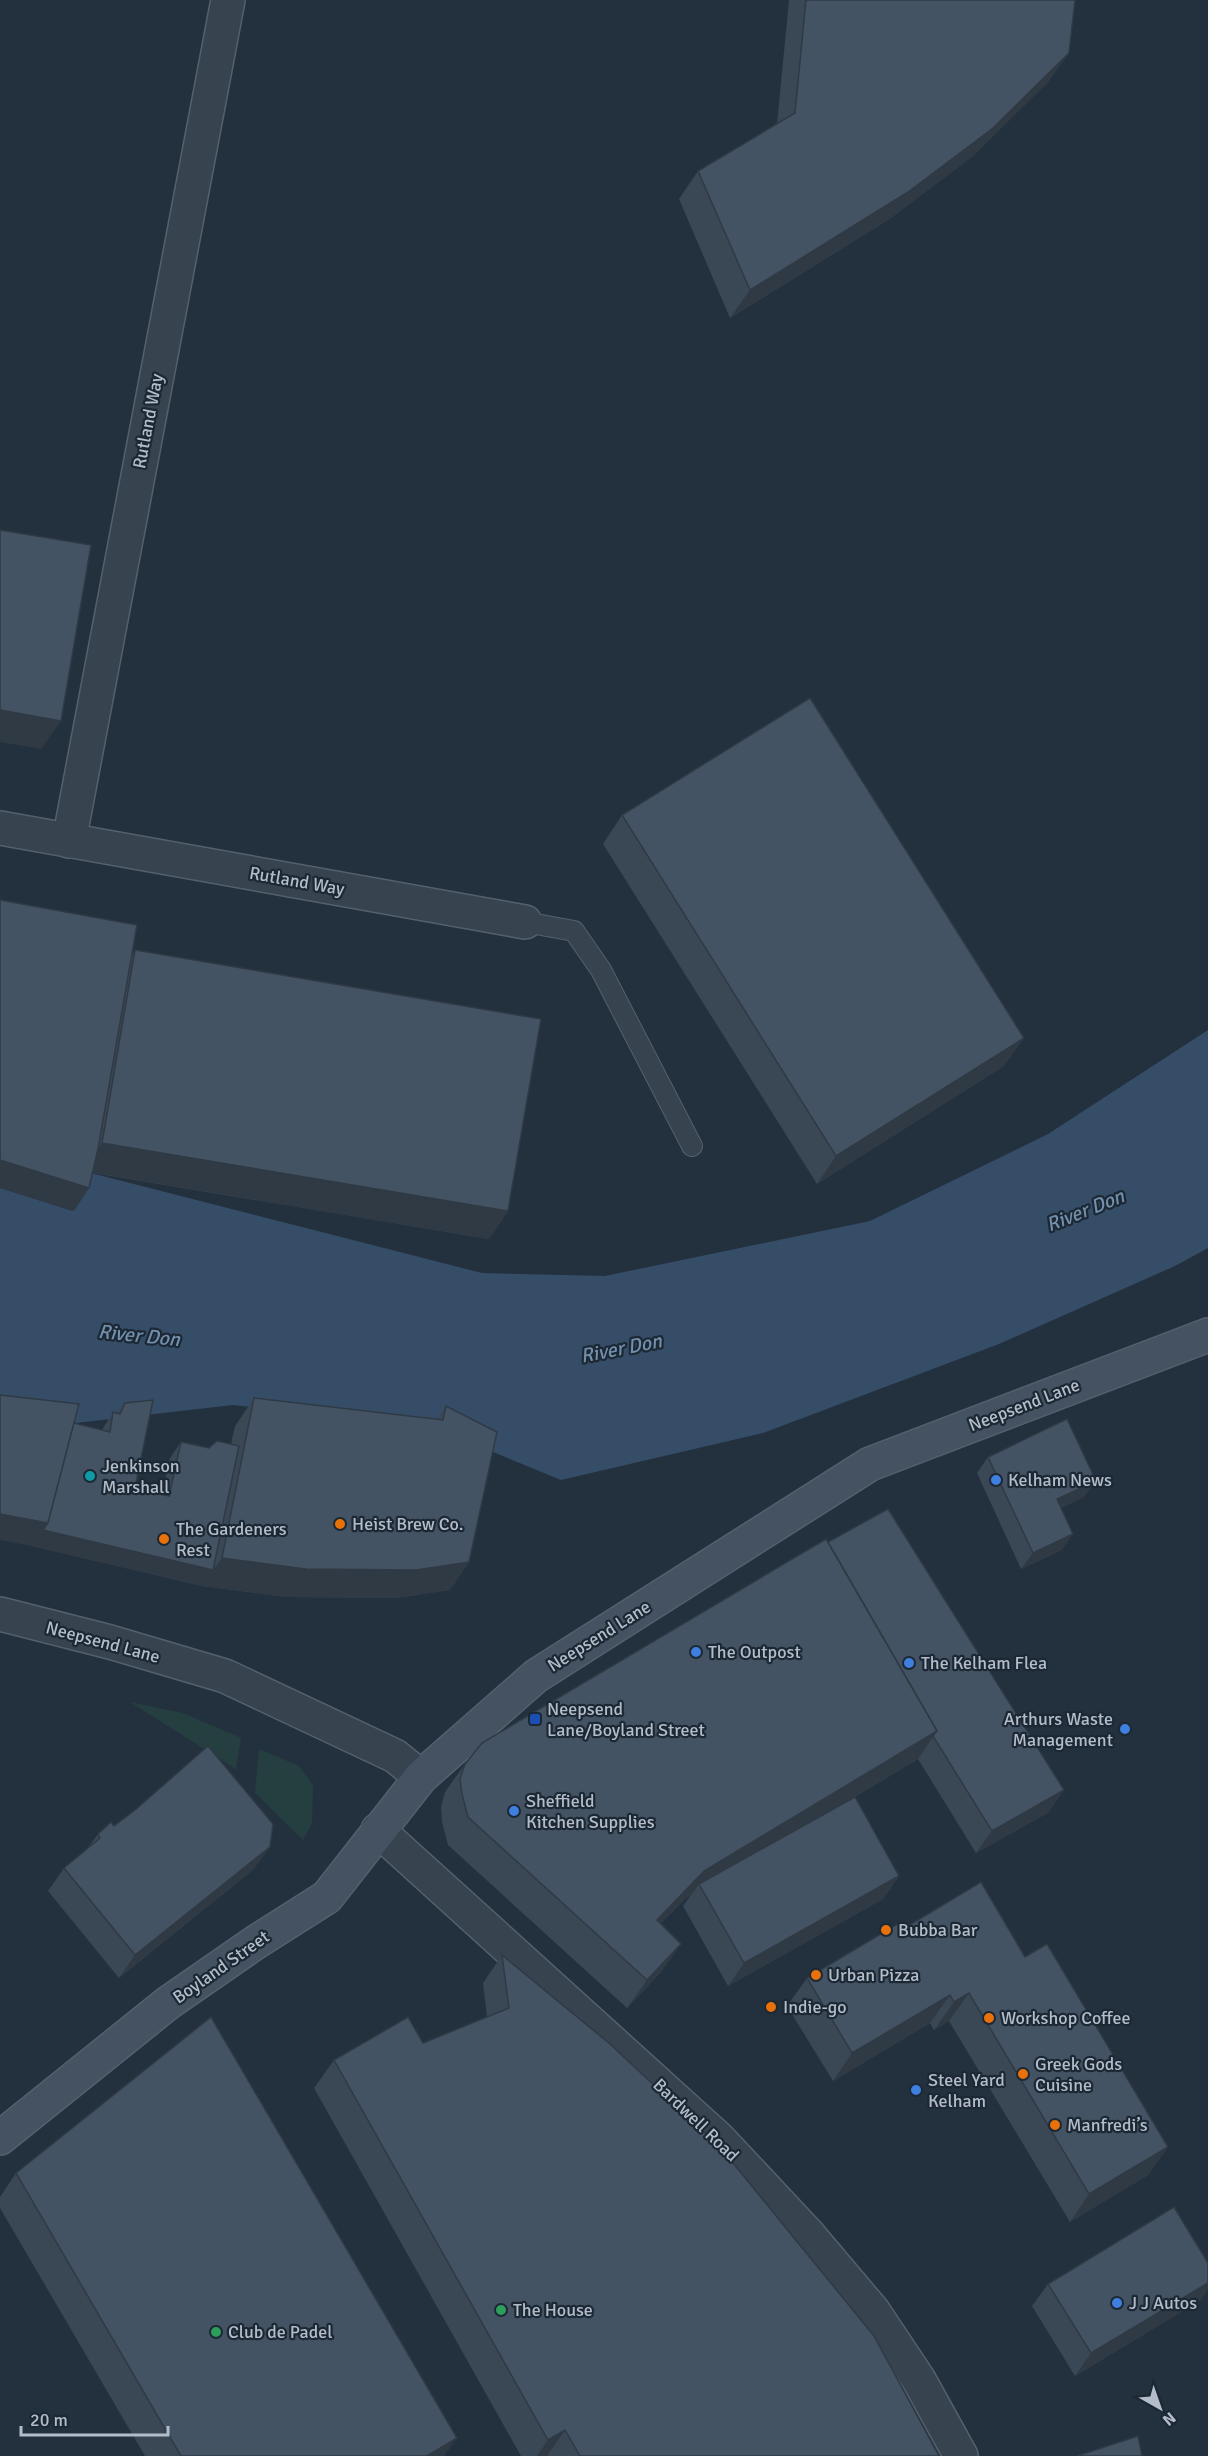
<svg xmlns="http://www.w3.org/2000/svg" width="1208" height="2456" font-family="Signika,sans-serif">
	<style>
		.green { fill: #253f40 }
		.water { fill: #364d67 }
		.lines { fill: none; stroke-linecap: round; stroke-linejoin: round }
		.lane-casing { stroke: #55606d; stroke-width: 22 }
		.street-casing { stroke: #55606d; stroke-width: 36 }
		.secondary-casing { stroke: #55606d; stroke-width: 36 }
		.lane { stroke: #37434f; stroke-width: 20 }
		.street { stroke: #37434f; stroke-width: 33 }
		.secondary { stroke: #455262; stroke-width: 33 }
		.wall { fill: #3a4755 }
		.shaded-wall { fill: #303a45 }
		.building { fill: #445363; stroke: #303a45; stroke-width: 1.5 }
		.culture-dot { fill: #0f9aa8; stroke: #1c2834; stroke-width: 2 }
		.shop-dot { fill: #3f7fe0; stroke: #1c2834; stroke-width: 2 }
		.food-dot { fill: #e8710a; stroke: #1c2834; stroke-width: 2 }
		.transit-dot { fill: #1a4fb4; stroke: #1c2834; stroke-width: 2 }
		.leisure-dot { fill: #2e9e5b; stroke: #1c2834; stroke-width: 2 }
		.labels { text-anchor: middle; stroke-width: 4.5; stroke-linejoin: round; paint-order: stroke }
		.street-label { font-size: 18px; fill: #b3bdca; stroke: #1c2834 }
		.poi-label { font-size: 18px; fill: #b3bdca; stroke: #1c2834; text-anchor: start }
		.water-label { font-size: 20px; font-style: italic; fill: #7290ae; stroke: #1c2834 }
	</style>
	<rect width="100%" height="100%" fill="#23313f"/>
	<g class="green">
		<polygon points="130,1702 183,1713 241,1738 236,1769"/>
		<polygon points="259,1749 299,1766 313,1785 312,1823 303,1840 255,1793"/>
	</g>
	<polygon class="water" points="1208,1030 1208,1248 1175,1266 999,1344 763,1433 561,1480 430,1426 233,1405 76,1423 0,1415 0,1188 73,1211 83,1171 482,1273 605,1276 870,1221 1048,1134"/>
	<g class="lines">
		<defs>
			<polyline id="lane" points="525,922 574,931 601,970 692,1146"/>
			<g id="street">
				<polyline points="0,828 525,922"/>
				<polyline points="69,841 228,0"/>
				<polyline points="0,1614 110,1642 225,1676 395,1756 421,1777"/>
				<polyline points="378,1830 719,2139 807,2233 873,2311 919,2380 961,2456"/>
			</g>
			<polyline id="secondary" points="0,2138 168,2003 256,1942 327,1897 421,1777 536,1676 870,1464 1208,1335"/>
		</defs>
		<use href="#lane" class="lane-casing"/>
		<use href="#street" class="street-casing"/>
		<use href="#secondary" class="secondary-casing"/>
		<use href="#lane" class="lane"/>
		<use href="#street" class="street"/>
		<use href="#secondary" class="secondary"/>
	</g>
	<g class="wall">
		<polygon points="789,0 1075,0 1049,81 973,156 888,220 730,318 679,199 698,171 777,124"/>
		<polygon points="622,815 1004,1066 817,1184 603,844"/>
		<polygon points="0,900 132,955 135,950 508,1211 489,1239 93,1173 74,1211 0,1188"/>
		<polygon points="254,1398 437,1419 446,1406 469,1562 450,1590 396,1598 286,1597 202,1586 32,1546 74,1423 102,1430 113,1412 117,1413 125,1403 135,1488 162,1494 170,1458 181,1442 209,1448 231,1444 235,1426"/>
		<polygon points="988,1457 1084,1497 1061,1508 1062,1550 1021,1569 977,1473"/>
		<polygon points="826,1539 1049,1812 976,1853 918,1759 848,1801 899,1876 883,1899 728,1986 683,1906 691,1895 685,1899 660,1924 681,1944 661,1972 627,2008 448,1845 442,1822 441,1807 445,1792 465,1764"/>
		<polygon points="135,1810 254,1869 119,1978 48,1891 64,1868 87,1849 98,1834 114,1826"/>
		<polygon points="903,1929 1025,1957 1168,2147 1148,2175 1070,2222 949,2021 934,2030 930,2023 833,2081 787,2006 807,1978"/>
		<polygon points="502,1955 939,2456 521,2456 314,2088 334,2060 423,2043 487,2017 483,1983"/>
		<polygon points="16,2173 444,2456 145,2456 0,2208 0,2197"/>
		<polygon points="1048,2284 1201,2300 1075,2376 1032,2306"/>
	</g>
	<g class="shaded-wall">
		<polygon points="1069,53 1049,81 973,156 888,220 730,318 750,290"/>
		<polygon points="0,710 61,721 41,749 0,742"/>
		<polygon points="1024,1038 1004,1066 817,1184 836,1156"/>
		<polygon points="102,1143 508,1211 489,1239 83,1171"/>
		<polygon points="0,1160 89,1188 74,1211 0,1188"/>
		<polygon points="1096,1481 1084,1497 1045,1515 1057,1499"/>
		<polygon points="0,1514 48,1523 213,1570 222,1558 469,1562 450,1590 396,1598 286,1597 202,1586 32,1546 0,1540"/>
		<polygon points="1073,1534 1062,1550 1021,1569 1033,1553"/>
		<polygon points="937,1731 918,1759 702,1888 699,1884 691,1895 685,1899 637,1948 657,1920 704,1871"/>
		<polygon points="1064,1790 1049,1812 976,1853 992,1831"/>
		<polygon points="270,1847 254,1869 119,1978 135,1955"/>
		<polygon points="899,1876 883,1899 728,1986 744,1963"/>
		<polygon points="681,1944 661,1972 627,2008 647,1980"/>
		<polygon points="969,1993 949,2021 934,2030 954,2002"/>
		<polygon points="950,1995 930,2023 833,2081 852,2053"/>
		<polygon points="1168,2147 1148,2175 1070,2222 1089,2194"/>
		<polygon points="1208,2283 1208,2290 1201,2300 1075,2376 1091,2353"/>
		<polygon points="565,2430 547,2456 537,2456 548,2440"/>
		<polygon points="457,2438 444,2456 427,2456"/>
	</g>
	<g class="building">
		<polygon points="806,0 1075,0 1069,53 993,128 908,192 750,290 698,171 795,113"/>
		<polygon points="0,530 91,545 61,721 0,710"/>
		<polygon points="810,698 1024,1038 836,1156 622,815"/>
		<polygon points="0,900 137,925 98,1149 89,1188 0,1160"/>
		<polygon points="135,950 541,1019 508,1211 102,1143"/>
		<polygon points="0,1395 79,1404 48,1523 0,1514"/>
		<polygon points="254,1398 443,1420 446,1406 497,1432 469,1562 416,1570 306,1569 222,1558"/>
		<polygon points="153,1400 135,1488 169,1496 181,1442 209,1448 217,1441 239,1446 213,1570 43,1530 48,1523 74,1423 110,1432 113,1412 120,1414 125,1403"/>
		<polygon points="1067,1419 1096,1481 1057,1499 1073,1534 1033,1553 988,1457"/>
		<polygon points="888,1509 1064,1790 992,1831 933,1736 937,1731 828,1542"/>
		<polygon points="826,1539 937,1731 704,1871 657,1920 681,1944 647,1980 468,1817 462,1794 460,1779 465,1764 482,1743"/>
		<polygon points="208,1746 273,1824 270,1847 135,1955 64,1868 100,1838 98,1834 111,1822 114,1826 135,1810"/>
		<polygon points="855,1797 899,1876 744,1963 699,1884"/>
		<polygon points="981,1882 1025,1957 1047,1944 1168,2147 1089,2194 969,1993 954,2002 950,1995 852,2053 807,1978 899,1923 903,1929"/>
		<polygon points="502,1955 610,2044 720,2147 874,2336 939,2456 580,2456 565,2430 548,2440 334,2060 408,2017 423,2043 509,2008"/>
		<polygon points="211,2017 457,2438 427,2456 181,2456 16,2173"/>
		<polygon points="1174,2207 1208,2263 1208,2283 1091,2353 1048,2284"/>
		<polygon points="1138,2436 1142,2456 1077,2456"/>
	</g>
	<circle class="culture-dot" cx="90" cy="1476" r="6"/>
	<g class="shop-dot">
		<circle cx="996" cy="1480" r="6"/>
		<circle cx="696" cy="1652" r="6"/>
		<circle cx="909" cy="1663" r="6"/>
		<circle cx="1125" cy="1729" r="6"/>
		<circle cx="514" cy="1811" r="6"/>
		<circle cx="916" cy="2090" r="6"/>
		<circle cx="1117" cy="2303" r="6"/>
	</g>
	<g class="food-dot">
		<circle cx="340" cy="1524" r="6"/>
		<circle cx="164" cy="1539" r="6"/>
		<circle cx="886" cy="1930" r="6"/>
		<circle cx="816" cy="1975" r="6"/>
		<circle cx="771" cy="2007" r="6"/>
		<circle cx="989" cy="2018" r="6"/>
		<circle cx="1023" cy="2074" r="6"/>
		<circle cx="1055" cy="2125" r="6"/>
	</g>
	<rect class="transit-dot" x="529" y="1713" width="12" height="12" rx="3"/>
	<g class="leisure-dot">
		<circle cx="501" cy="2310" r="6"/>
		<circle cx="216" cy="2332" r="6"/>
	</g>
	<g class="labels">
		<g class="street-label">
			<text transform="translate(148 421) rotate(-79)" y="6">Rutland Way</text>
			<text transform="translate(297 881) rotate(10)" y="6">Rutland Way</text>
			<text transform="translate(1024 1405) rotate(-21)" y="6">Neepsend Lane</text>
			<text transform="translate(599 1636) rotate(-32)" y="6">Neepsend Lane</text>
			<text transform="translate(103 1642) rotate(15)" y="6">Neepsend Lane</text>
			<text transform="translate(221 1967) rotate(-35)" y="6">Boyland Street</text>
			<text transform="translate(696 2120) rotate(44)" y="6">Bardwell Road</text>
		</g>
		<g class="poi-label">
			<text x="102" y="1472">Jenkinson<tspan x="102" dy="21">Marshall</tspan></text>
			<text x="1008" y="1486">Kelham News</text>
			<text x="352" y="1530">Heist Brew Co.</text>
			<text x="176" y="1535">The Gardeners<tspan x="176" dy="21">Rest</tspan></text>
			<text x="708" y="1658">The Outpost</text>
			<text x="921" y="1669">The Kelham Flea</text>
			<text x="547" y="1715">Neepsend<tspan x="547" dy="21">Lane/Boyland Street</tspan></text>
			<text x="1113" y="1725" text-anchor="end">Arthurs Waste<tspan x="1113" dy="21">Management</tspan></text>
			<text x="526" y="1807">Sheffield<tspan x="526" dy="21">Kitchen Supplies</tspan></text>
			<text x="898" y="1936">Bubba Bar</text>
			<text x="828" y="1981">Urban Pizza</text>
			<text x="783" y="2013">Indie-go</text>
			<text x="1001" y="2024">Workshop Coffee</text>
			<text x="1035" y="2070">Greek Gods<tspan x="1035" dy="21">Cuisine</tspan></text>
			<text x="928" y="2086">Steel Yard<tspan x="928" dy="21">Kelham</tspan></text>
			<text x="1067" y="2131">Manfredi’s</text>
			<text x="1129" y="2309">J J Autos</text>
			<text x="513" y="2316">The House</text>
			<text x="228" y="2338">Club de Padel</text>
		</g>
		<g class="water-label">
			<text transform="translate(1085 1210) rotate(-22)" y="7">River Don</text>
			<text transform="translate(139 1335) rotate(6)" y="7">River Don</text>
			<text transform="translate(621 1348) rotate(-11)" y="7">River Don</text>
		</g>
	</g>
	<g transform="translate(1160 2408) rotate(140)" stroke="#1c2834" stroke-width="4.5" paint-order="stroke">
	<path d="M0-4.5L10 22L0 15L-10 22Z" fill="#b3bdca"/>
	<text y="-9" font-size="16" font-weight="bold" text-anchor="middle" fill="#b3bdca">N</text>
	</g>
	<path d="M21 2426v9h147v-9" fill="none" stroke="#b3bdca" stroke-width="3"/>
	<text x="30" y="2426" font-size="18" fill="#b3bdca" stroke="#1c2834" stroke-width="4.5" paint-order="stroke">20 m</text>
</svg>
